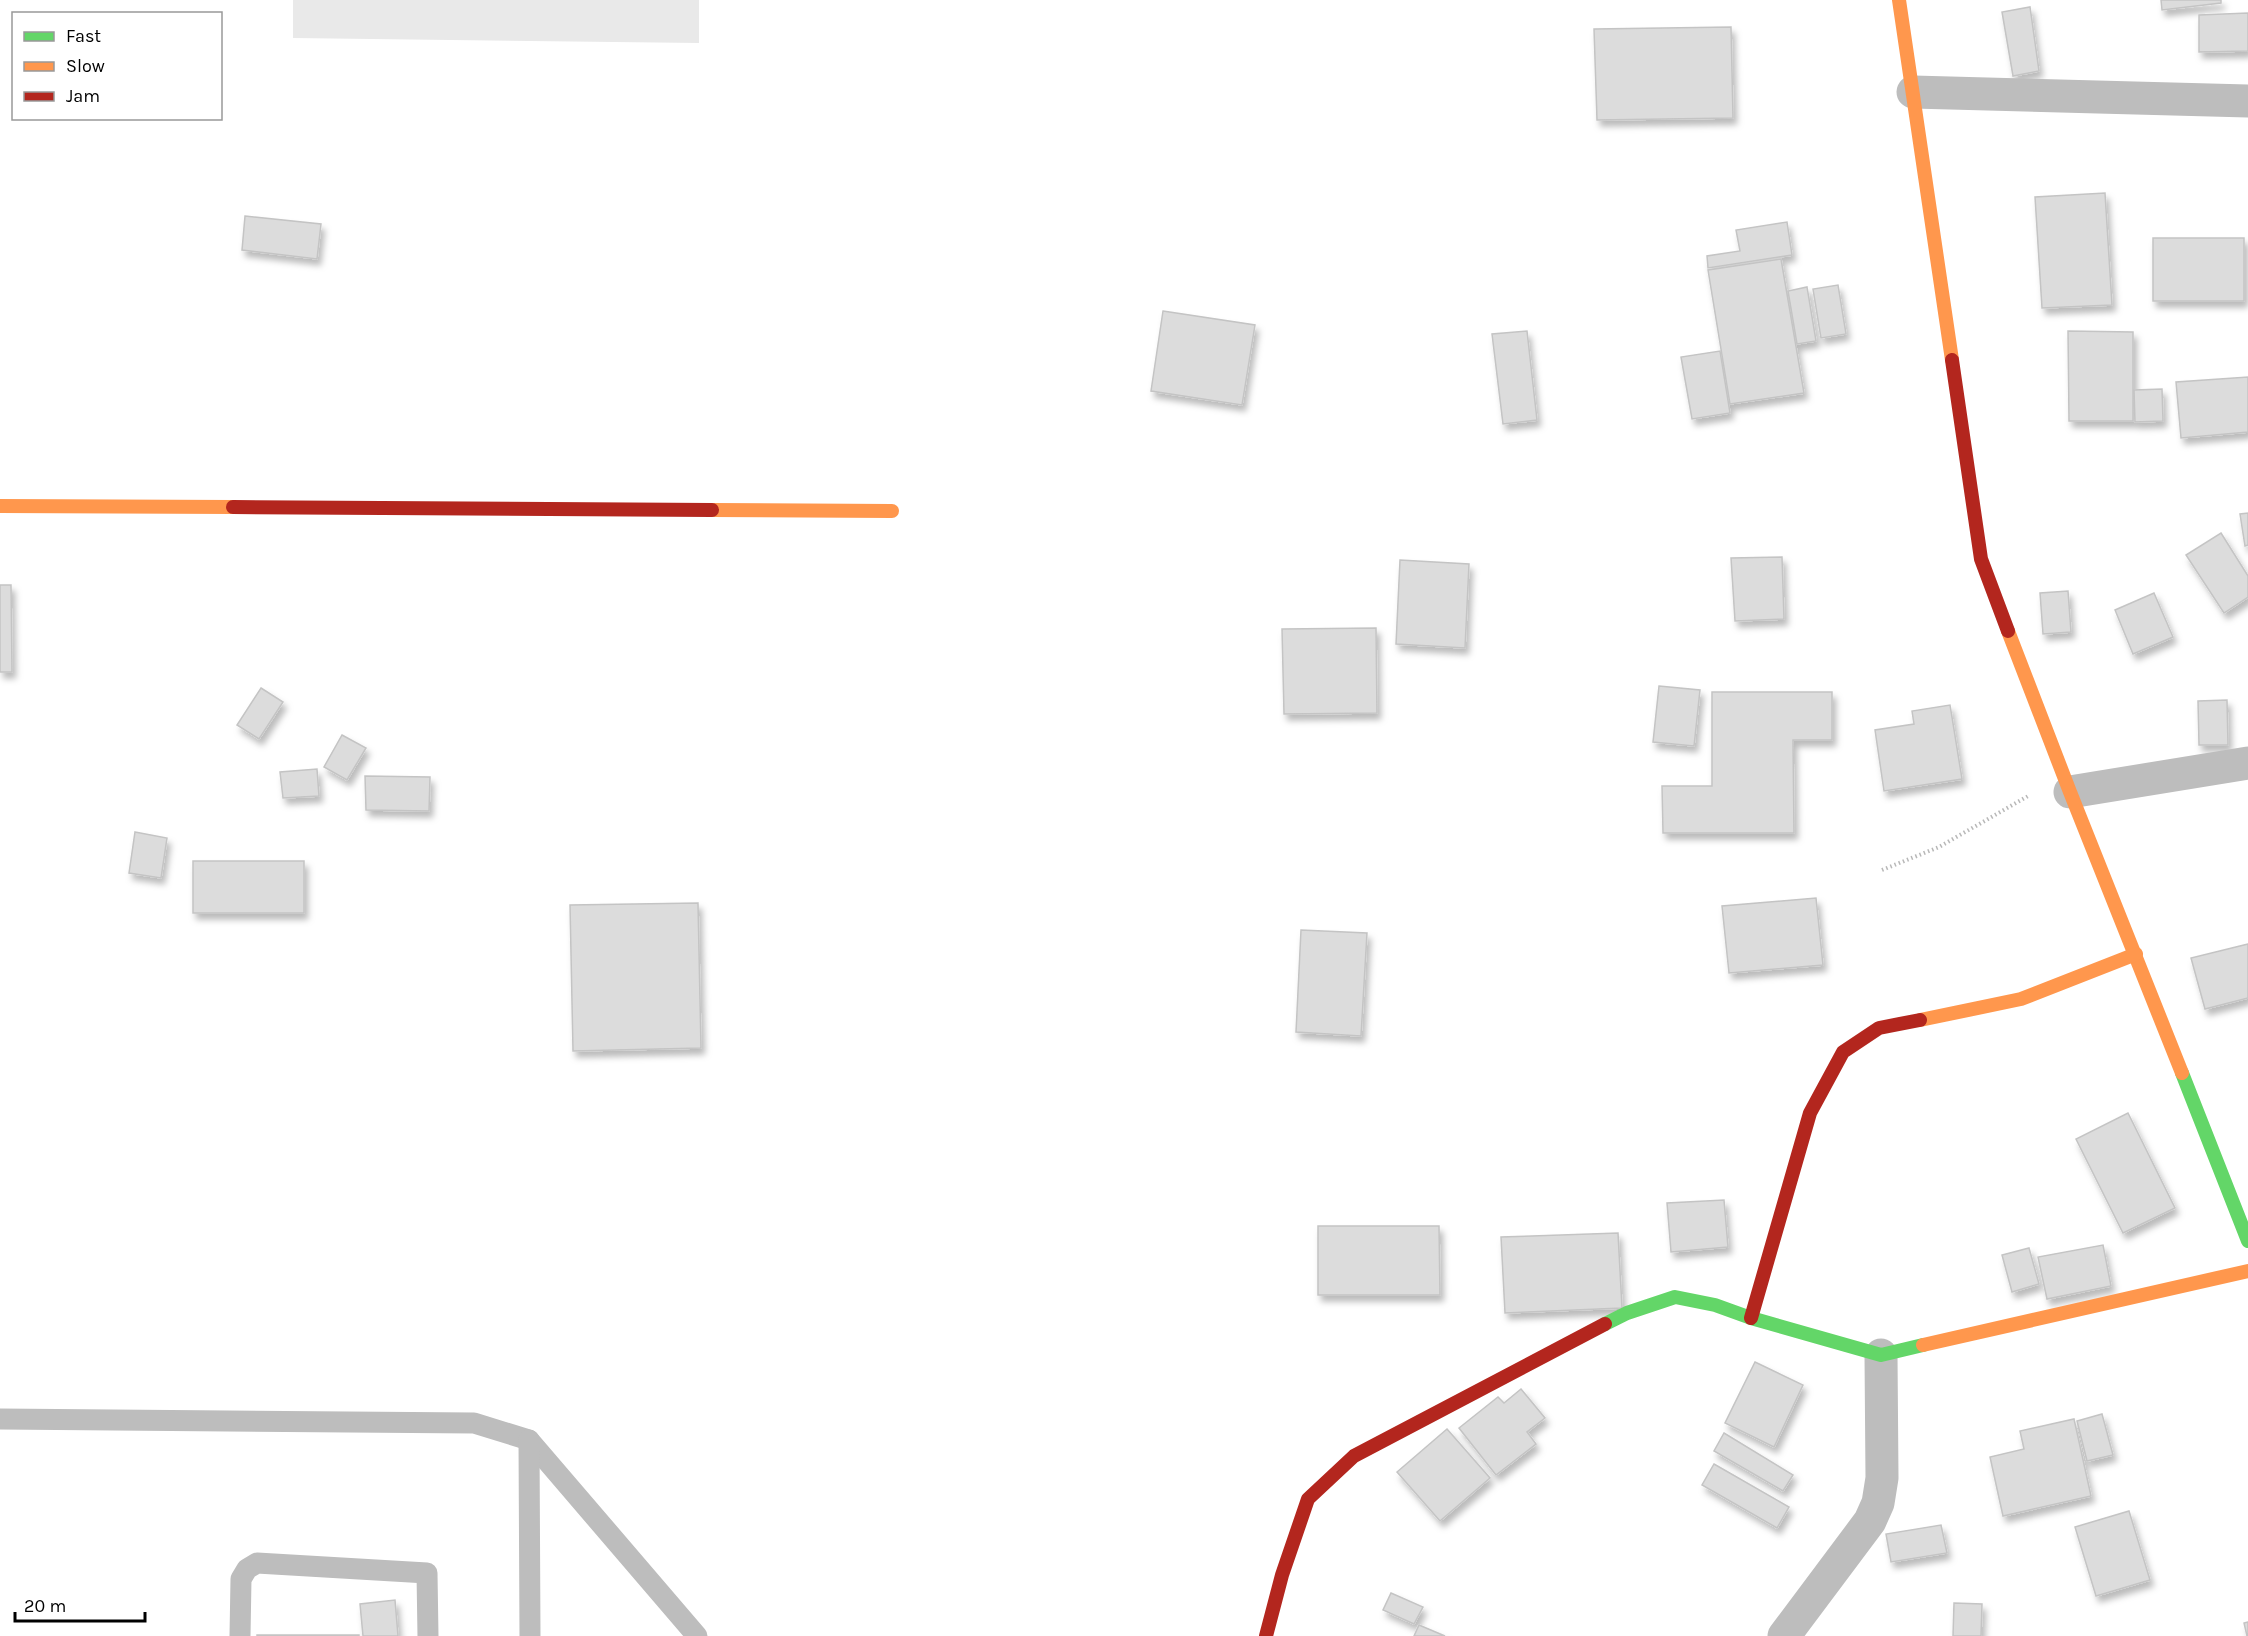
<svg xmlns="http://www.w3.org/2000/svg" width="2248" height="1636" font-family="Karla,sans-serif">
	<style>
		.green { fill: #e9e9e9 }
		.building { fill: #dcdcdc; stroke: #c4c4c4; stroke-width: 1.5; filter: url(#shadow) }
		.lines { fill: none; stroke-linecap: round; stroke-linejoin: round }
		.path { stroke: #b8b8b8; stroke-width: 4; stroke-dasharray: 1.5 3; stroke-linecap: butt }
		.lane { stroke: #bdbdbd; stroke-width: 21 }
		.street { stroke: #bdbdbd; stroke-width: 33 }
		.fast { stroke: #63d668; stroke-width: 14 }
		.slow { stroke: #ff974d; stroke-width: 14 }
		.jam { stroke: #b3261e; stroke-width: 14 }
	</style>
	<defs>
		<filter id="shadow"><feDropShadow dx="3.5" dy="6" stdDeviation="3" flood-color="#0004"/></filter>
	</defs>
	<rect width="100%" height="100%" fill="#fff"/>
	<polygon class="green" points="293,0 699,0 699,43 293,38"/>
	<g class="building">
		<polygon points="2161,0 2221,0 2221,3 2162,10"/>
		<polygon points="2030,7 2039,71 2013,76 2002,12"/>
		<polygon points="2248,13 2248,51 2199,52 2199,15"/>
		<polygon points="1731,27 1733,118 1597,120 1594,29"/>
		<polygon points="2105,193 2112,305 2042,308 2035,197"/>
		<polygon points="245,216 321,224 317,259 242,250"/>
		<polygon points="1787,222 1792,255 1708,268 1707,256 1740,251 1736,230"/>
		<rect x="2153" y="238" width="91" height="63"/>
		<polygon points="1781,259 1804,393 1730,404 1708,270"/>
		<polygon points="1838,285 1846,334 1821,338 1813,289"/>
		<polygon points="1807,287 1816,341 1797,344 1788,291"/>
		<polygon points="1163,311 1255,325 1242,405 1151,391"/>
		<polygon points="1527,331 1537,420 1503,424 1492,334"/>
		<polygon points="2068,331 2133,332 2133,421 2069,421"/>
		<polygon points="1720,351 1730,413 1692,419 1681,357"/>
		<polygon points="2248,377 2248,432 2181,438 2176,382"/>
		<polygon points="2162,389 2163,421 2135,422 2134,390"/>
		<polygon points="2248,513 2248,545 2245,546 2240,514"/>
		<polygon points="2221,533 2248,576 2248,597 2224,613 2186,555"/>
		<polygon points="1782,557 1784,619 1735,621 1731,558"/>
		<polygon points="1400,560 1469,564 1465,648 1396,644"/>
		<polygon points="0,585 11,585 12,672 0,672"/>
		<polygon points="2068,591 2071,632 2043,634 2040,593"/>
		<polygon points="2154,593 2173,637 2133,654 2115,610"/>
		<polygon points="1376,628 1377,713 1284,714 1282,629"/>
		<polygon points="1659,686 1700,690 1694,746 1653,742"/>
		<polygon points="261,688 283,702 259,739 237,725"/>
		<polygon points="1712,692 1832,692 1832,740 1793,740 1794,833 1663,833 1662,786 1712,786"/>
		<polygon points="2227,700 2228,745 2199,745 2198,701"/>
		<polygon points="1950,705 1962,779 1884,791 1875,730 1914,724 1912,711"/>
		<polygon points="342,735 366,748 347,780 324,767"/>
		<polygon points="317,769 319,796 283,798 280,772"/>
		<polygon points="365,776 430,777 429,811 366,810"/>
		<polygon points="135,832 167,838 161,878 129,873"/>
		<rect x="193" y="861" width="111" height="52"/>
		<polygon points="1816,898 1823,965 1729,973 1722,906"/>
		<polygon points="698,903 701,1048 573,1051 570,905"/>
		<polygon points="1301,930 1367,933 1361,1036 1296,1032"/>
		<polygon points="2248,944 2248,998 2205,1009 2191,958"/>
		<polygon points="2128,1113 2175,1208 2123,1233 2076,1139"/>
		<polygon points="1724,1200 1728,1247 1671,1252 1667,1203"/>
		<polygon points="1318,1226 1439,1226 1440,1295 1318,1295"/>
		<polygon points="1618,1233 1622,1308 1505,1313 1501,1237"/>
		<polygon points="2103,1245 2111,1286 2047,1299 2038,1257"/>
		<polygon points="2029,1248 2039,1284 2012,1292 2002,1255"/>
		<polygon points="1755,1362 1803,1385 1774,1447 1725,1423"/>
		<polygon points="1521,1389 1545,1418 1527,1432 1536,1444 1496,1475 1459,1428 1498,1397 1504,1403"/>
		<polygon points="2102,1414 2113,1455 2087,1461 2077,1421"/>
		<polygon points="2074,1419 2091,1496 2003,1516 1990,1457 2024,1449 2020,1431"/>
		<polygon points="1447,1429 1490,1478 1440,1521 1397,1472"/>
		<polygon points="1724,1433 1793,1475 1783,1491 1714,1451"/>
		<polygon points="1714,1464 1789,1507 1777,1528 1702,1485"/>
		<polygon points="2129,1511 2150,1580 2096,1596 2075,1527"/>
		<polygon points="1941,1525 1947,1553 1891,1562 1886,1534"/>
		<polygon points="1391,1593 1423,1607 1414,1624 1383,1610"/>
		<polygon points="395,1600 398,1636 363,1636 360,1604"/>
		<polygon points="1954,1603 1982,1604 1981,1636 1953,1636"/>
		<polygon points="2248,1622 2248,1636 2247,1636 2244,1623"/>
		<polygon points="1419,1625 1445,1636 1414,1636"/>
		<rect x="257" y="1635" width="102" height="1"/>
	</g>
	<g class="lines">
		<polyline class="path" points="1882,870 1939,847 2030,795"/>
		<g class="lane">
			<polyline points="0,1419 474,1423 529,1440 697,1636"/>
			<polyline points="529,1440 530,1636"/>
			<polyline points="240,1636 241,1579 247,1569 257,1563 427,1573 428,1636"/>
		</g>
		<g class="street">
			<polyline points="1913,92 2248,101"/>
			<polyline points="2070,792 2248,763"/>
			<polyline points="1784,1636 1870,1521 1878,1503 1882,1478 1881,1355"/>
		</g>
		<g class="fast">
			<polyline points="2182,1073 2248,1241"/>
			<polyline points="1605,1324 1627,1313 1675,1297 1715,1305 1751,1318 1881,1355 1923,1345"/>
		</g>
		<g class="slow">
			<polyline points="1899,0 1952,360"/>
			<polyline points="0,506 233,507"/>
			<polyline points="712,510 892,511"/>
			<polyline points="2008,631 2070,792 2182,1073"/>
			<polyline points="1920,1020 2021,999 2136,954"/>
			<polyline points="1923,1345 2248,1271"/>
		</g>
		<g class="jam">
			<polyline points="1952,360 1981,559 2008,631"/>
			<polyline points="233,507 712,510"/>
			<polyline points="1751,1318 1810,1113 1843,1052 1879,1028 1920,1020"/>
			<polyline points="1266,1636 1282,1575 1308,1499 1354,1456 1605,1324"/>
		</g>
	</g>
	<rect x="12" y="12" width="210" height="108" fill="#ffffff" stroke="#999999" stroke-width="1.5"/>
	<rect x="24" y="32" width="30" height="9" fill="#63d668" stroke="#999999" stroke-width="1.5"/>
	<text x="66" y="42" font-size="18" fill="#000000">Fast</text>
	<rect x="24" y="62" width="30" height="9" fill="#ff974d" stroke="#999999" stroke-width="1.5"/>
	<text x="66" y="72" font-size="18" fill="#000000">Slow</text>
	<rect x="24" y="92" width="30" height="9" fill="#b3261e" stroke="#999999" stroke-width="1.5"/>
	<text x="66" y="102" font-size="18" fill="#000000">Jam</text>
	<path d="M15 1612v9h130v-9" fill="none" stroke="#000000" stroke-width="3"/>
	<text x="24" y="1612" font-size="18" fill="#000000" stroke="#ffffff" stroke-width="4.5" paint-order="stroke">20 m</text>
</svg>
